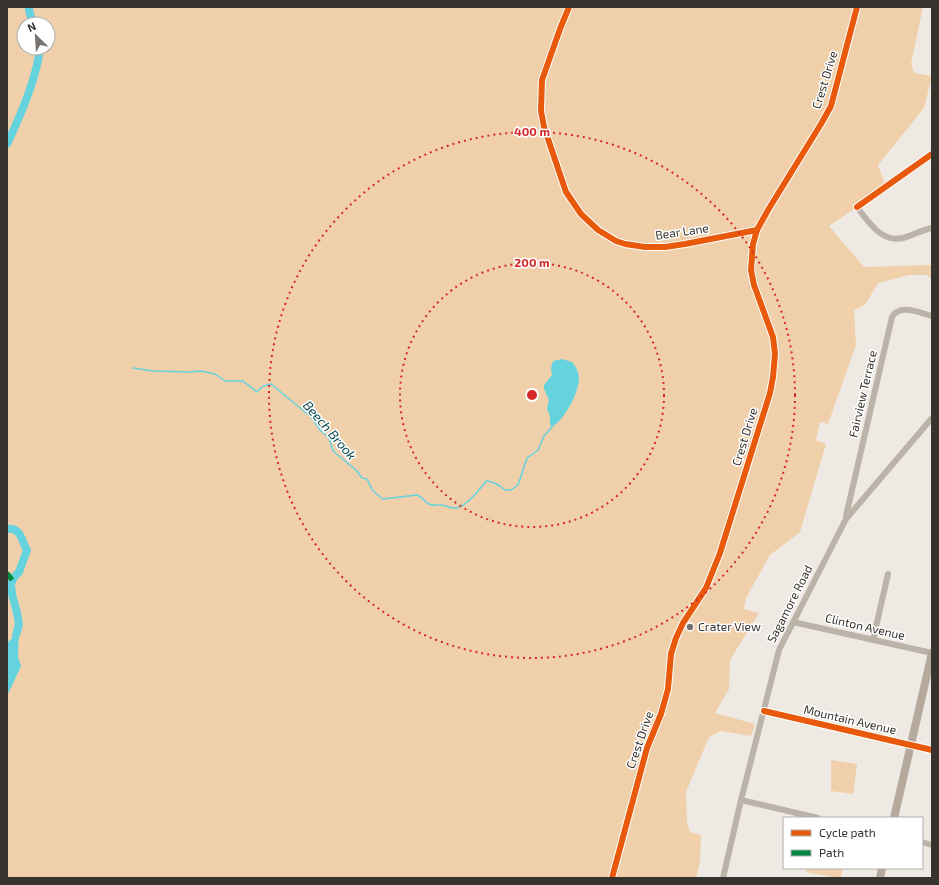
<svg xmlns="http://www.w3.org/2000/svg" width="939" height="885" font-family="'Exo 2',sans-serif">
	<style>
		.green { fill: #f0d0aa; fill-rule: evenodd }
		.water { fill: #64d3de }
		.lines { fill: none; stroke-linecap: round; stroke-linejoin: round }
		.stream { stroke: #64d3de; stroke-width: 1.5 }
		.river { stroke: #64d3de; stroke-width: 8 }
		.minor { stroke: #bcb3a8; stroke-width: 6 }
		.major { stroke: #b4a99c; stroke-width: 8 }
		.quiet { stroke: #00873e; stroke-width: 5; stroke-dasharray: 10 5; stroke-linecap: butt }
		.cycleway-casing { stroke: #fff; stroke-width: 8 }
		.cycleway { stroke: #e8590c; stroke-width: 6 }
		.ring { fill: none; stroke: #d62828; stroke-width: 2; stroke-dasharray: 2 4 }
		.poi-dot { fill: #77726d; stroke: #fff; stroke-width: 1.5 }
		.labels { text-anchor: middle; stroke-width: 3; stroke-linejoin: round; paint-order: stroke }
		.street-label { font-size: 12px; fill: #36322d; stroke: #fff }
		.poi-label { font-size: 12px; fill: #36322d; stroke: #fff; text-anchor: start }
		.water-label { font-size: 13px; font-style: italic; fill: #0a4c54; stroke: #fff }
		.centre { fill: #d62828; stroke: #fff; stroke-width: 2 }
		.ring-label { font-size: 12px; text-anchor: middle; font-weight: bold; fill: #d62828; stroke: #fff; stroke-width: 3; stroke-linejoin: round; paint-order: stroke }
	</style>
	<rect width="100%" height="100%" fill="#efe9e3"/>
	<g class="green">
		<path d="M7,7H923L911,64L914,73L932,76L924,108L878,165L886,187L829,226L864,267L932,265V280L927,275H909L878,283L865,305L854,310L856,345L828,424L820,422L816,440L826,444L800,532L770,555L746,598L744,609L759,613L730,660L729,689L715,713L755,724L751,736L721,731L709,737L686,792L687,823L690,832L701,835L700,862L696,878H7V681L19,625L13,637L7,643ZM24,24H48V48H24Z"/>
		<polygon points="831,760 857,764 853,794 831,791"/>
		<polygon points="808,868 843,868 841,878 837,878 806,872"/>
	</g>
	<g class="water">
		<path d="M562,359L572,362C576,366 579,373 579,379C578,394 565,419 552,427L550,424V416L547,409L549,400L544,389V385L552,375L551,368L553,361Z"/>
		<polygon points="19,624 18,657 21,666 9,692 7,694 7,643 13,637"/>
	</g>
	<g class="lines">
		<path class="stream" d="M133,368L153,371L190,372L201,371L215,374L225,381H243L257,392L263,386L271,384L311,417L321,431L329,438L333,451L357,471L362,478L367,479L373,491L383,499L417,495C423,497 424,502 429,504C433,506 437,505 441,505C446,505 451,509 456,508C466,507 480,489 486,481L492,482L500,486L505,490H511L518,485L527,458L538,450L544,436L552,427"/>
		<g class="river">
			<polyline points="29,7 29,10 33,24"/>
			<path d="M7,144C18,121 28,98 35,73C37,64 40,57 39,48"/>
			<path d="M7,529C21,527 21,540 27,550L19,572L14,577L11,584L12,594L17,613L19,624L16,635"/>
		</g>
		<g class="minor">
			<polyline points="569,7 560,29 542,80 541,111 544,127 566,192 581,214 598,230 616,241 625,244 645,247 665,247 685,244 757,230"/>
			<path d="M932,154L857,207C868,222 882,243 903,238C913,235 922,230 932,228"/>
			<path d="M846,516L892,317C900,303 920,313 932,316"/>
			<polyline points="793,622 932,653"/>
			<polyline points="873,640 888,574"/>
			<polyline points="764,711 932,750"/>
			<polyline points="741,800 818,818"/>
			<polyline points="922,842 932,845"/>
			<polyline points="612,878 647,748 661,714 668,689 671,654 676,638 683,623 706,588 720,553 770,393 773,377 775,354 773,337 754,285 751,270 753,244 757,230 768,210 821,124 831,106 857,7"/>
			<polyline points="723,878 741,800 779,650 846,519 932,418"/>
		</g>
		<g class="major">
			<polyline points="894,818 932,653"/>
			<polyline points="880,878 882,868"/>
		</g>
		<polyline class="quiet" points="7,573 12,580"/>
		<defs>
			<g id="cycleway">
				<polyline points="569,7 560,29 542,80 541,111 544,127 566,192 581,214 598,230 616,241 625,244 645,247 665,247 685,244 757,230"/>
				<polyline points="857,207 932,154"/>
				<polyline points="764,711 932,750"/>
				<polyline points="612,878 647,748 661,714 668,689 671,654 676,638 683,623 706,588 720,553 770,393 773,377 775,354 773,337 754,285 751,270 753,244 757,230 768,210 821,124 831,106 857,7"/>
			</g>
		</defs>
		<use href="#cycleway" class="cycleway-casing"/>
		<use href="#cycleway" class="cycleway"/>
	</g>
	<g class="ring">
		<circle cx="532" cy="395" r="132"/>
		<circle cx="532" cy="395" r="263"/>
	</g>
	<circle class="poi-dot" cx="690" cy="627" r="4"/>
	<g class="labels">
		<g class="street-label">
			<text transform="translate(825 80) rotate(-73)" y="4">Crest Drive</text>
			<text transform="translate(682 232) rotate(-8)" y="4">Bear Lane</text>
			<text transform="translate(863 394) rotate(-77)" y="4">Fairview Terrace</text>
			<text transform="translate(745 437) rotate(-73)" y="4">Crest Drive</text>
			<text transform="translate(790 604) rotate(-63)" y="4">Sagamore Road</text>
			<text transform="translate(865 627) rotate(13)" y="4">Clinton Avenue</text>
			<text transform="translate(850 720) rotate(13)" y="4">Mountain Avenue</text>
			<text transform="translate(640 740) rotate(-71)" y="4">Crest Drive</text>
		</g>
		<g class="poi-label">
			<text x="698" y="631">Crater View</text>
		</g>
		<g class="water-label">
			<text transform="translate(330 430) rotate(49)" y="5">Beech Brook</text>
		</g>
	</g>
	<circle cx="532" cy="395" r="6" class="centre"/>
	<g class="ring-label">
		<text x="532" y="136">400 m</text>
		<text x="532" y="267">200 m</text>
	</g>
	<rect width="939" height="885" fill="none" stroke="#36322d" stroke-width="16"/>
	<rect x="783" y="817" width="140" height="52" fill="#ffffff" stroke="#afadab"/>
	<rect x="791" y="830" width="20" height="6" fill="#e8590c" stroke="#afadab"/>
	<text x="819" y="837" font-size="12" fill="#36322d">Cycle path</text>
	<rect x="791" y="850" width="20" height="6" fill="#00873e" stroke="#afadab"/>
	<text x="819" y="857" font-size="12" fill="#36322d">Path</text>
	<g transform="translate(36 36) rotate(335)"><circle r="19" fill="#ffffff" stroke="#afadab"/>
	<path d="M0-3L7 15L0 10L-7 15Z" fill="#77726d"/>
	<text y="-6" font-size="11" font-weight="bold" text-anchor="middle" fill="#36322d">N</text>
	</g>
</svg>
